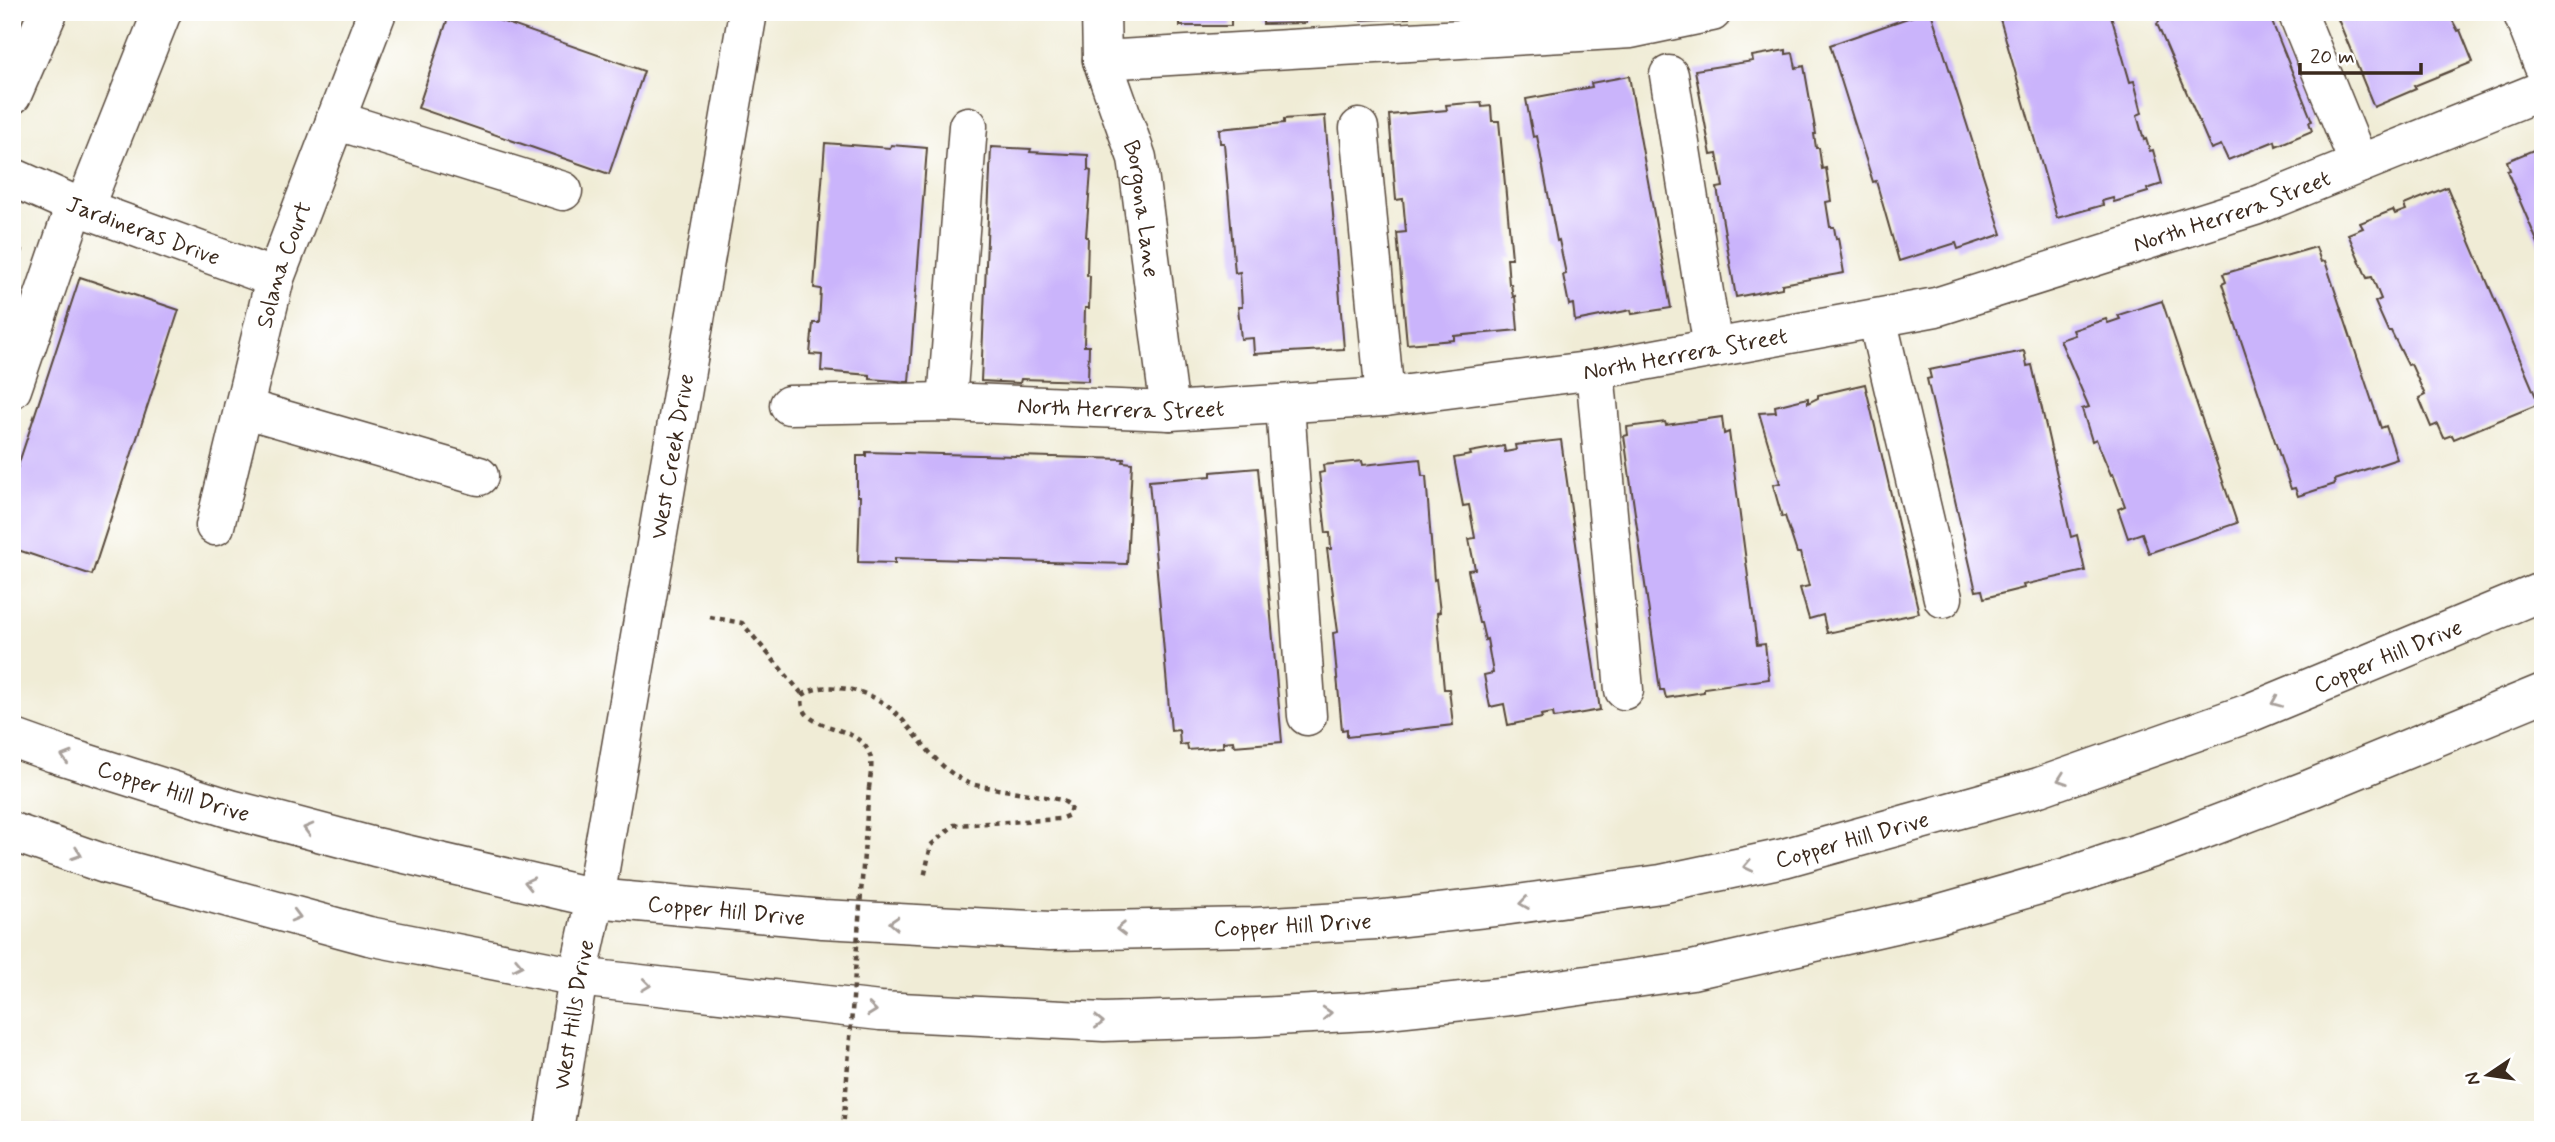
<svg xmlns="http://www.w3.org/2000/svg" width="2555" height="1142" font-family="Mynerve,sans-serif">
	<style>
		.building { fill: #cab4fb }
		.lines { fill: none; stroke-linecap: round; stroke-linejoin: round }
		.minor-casing { stroke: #56473a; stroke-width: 41 }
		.major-casing { stroke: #56473a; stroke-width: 41 }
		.path { stroke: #56473a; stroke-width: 4.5; stroke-dasharray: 5 5; stroke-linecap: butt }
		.minor { stroke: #fff; stroke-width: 38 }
		.major { stroke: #fff; stroke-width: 38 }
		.path-bridge { stroke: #56473a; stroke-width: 4.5; stroke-dasharray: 5 5; stroke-linecap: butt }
		.oneway { stroke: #a79f9a }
		.labels { text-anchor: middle; stroke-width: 5; stroke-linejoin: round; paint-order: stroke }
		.street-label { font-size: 23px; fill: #3b2a1e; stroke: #fff }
	</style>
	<rect width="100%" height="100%" fill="#fff"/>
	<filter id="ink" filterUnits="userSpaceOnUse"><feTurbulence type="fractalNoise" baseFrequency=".0143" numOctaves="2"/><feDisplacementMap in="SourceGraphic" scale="14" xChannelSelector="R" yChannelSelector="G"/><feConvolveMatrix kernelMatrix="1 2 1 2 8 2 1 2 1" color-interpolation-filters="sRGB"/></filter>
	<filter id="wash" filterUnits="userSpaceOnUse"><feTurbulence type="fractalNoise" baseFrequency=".00686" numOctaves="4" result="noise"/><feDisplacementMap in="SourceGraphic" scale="28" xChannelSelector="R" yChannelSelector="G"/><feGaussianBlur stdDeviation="1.57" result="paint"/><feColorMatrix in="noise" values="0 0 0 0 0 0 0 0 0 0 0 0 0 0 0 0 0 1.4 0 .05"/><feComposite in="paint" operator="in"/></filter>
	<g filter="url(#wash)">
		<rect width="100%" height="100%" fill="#f0ecd6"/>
		<g id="blocks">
			<g class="building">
				<polygon points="450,12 475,12 644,71 609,174 418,108"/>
				<polygon points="951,12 995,12 994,17 950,14"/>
				<rect x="1180" y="12" width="51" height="14"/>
				<polygon points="1263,12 1306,12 1306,23 1263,24"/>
				<polygon points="1358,12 1409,12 1409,18 1358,20"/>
				<polygon points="1925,12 1931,12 2002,234 1958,249 1956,243 1899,261 1876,181 1873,182 1830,45"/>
				<polygon points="1998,12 2110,12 2130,82 2134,81 2142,113 2137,115 2144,140 2146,139 2150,151 2153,150 2162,184 2147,189 2148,192 2114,202 2113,198 2102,201 2103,205 2057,218"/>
				<polygon points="2155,12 2268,12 2312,121 2309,122 2312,131 2276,146 2275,141 2228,160 2221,145 2211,149 2157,24 2159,22"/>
				<polygon points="2335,12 2448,12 2458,31 2460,30 2473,62 2414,86 2416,89 2374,107"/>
				<polygon points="1786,50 1786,54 1793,53 1796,68 1804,66 1816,134 1814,134 1816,148 1819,148 1822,169 1826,168 1831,201 1826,202 1830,227 1834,227 1836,239 1838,238 1844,273 1782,284 1782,288 1736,297 1717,188 1723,187 1717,154 1711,155 1695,70 1753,61 1752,56"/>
				<polygon points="1629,76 1671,308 1632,314 1631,310 1575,321 1573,304 1569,305 1563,275 1566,274 1559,240 1557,241 1537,136 1533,137 1526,99 1592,87 1591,83"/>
				<polygon points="1481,102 1482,107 1491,106 1492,121 1499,121 1512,258 1507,258 1509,284 1511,284 1513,297 1515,296 1518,330 1454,336 1454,340 1407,344 1397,233 1406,232 1403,199 1396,200 1389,115 1447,110 1446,105"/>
				<polygon points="1325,116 1344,349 1254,354 1253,338 1241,339 1238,307 1242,307 1240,272 1235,273 1224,143 1220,143 1219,129 1284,123 1284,119"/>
				<polygon points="825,143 890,148 891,145 927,148 909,382 870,379 870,375 821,371 822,355 810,354 813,323 819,323 821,289 814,288"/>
				<polygon points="2543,146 2543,255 2507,171 2510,170 2507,161"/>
				<polygon points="991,147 1031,149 1030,152 1088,155 1088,170 1091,171 1086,237 1088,237 1087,275 1090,276 1089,308 1085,308 1084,346 1089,346 1088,381 1021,379 1020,383 981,381"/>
				<polygon points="2447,187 2539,404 2454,439 2452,435 2444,438 2438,424 2431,427 2419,398 2425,395 2411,364 2408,365 2391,331 2388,331 2375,302 2381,299 2372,277 2367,278 2348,234 2363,228 2360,223 2393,210 2395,214 2406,210 2404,205"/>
				<polygon points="12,246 22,250 13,279 12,279"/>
				<polygon points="2316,247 2321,262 2325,261 2381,428 2386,426 2397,459 2334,480 2335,484 2298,496 2295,488 2291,489 2222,284 2226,282 2223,274"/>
				<polygon points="80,277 179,310 92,575 12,548 12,484"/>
				<polygon points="2162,301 2237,523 2149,553 2142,533 2128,538 2118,509 2125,506 2113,474 2111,475 2096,439 2092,441 2082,409 2089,407 2060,340 2075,335 2073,330 2106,319 2108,323 2120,319 2118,315"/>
				<polygon points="2024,351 2027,366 2032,365 2071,537 2077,535 2085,571 2023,585 2024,588 1984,598 1982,590 1976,591 1927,379 1931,378 1929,370"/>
				<polygon points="1865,384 1919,613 1827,633 1823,615 1809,619 1800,588 1809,586 1800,553 1797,553 1785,516 1782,517 1773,485 1780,483 1759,413 1776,412 1775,406 1808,398 1808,403 1818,398 1818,395"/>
				<polygon points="1722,417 1724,434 1729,432 1757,645 1765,644 1769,679 1704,688 1704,692 1666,698 1664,690 1660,690 1624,436 1628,435 1627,427 1665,422 1666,425"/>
				<polygon points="1561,440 1600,710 1554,718 1553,713 1541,715 1542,718 1508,725 1504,704 1490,707 1484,675 1493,673 1487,639 1485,640 1481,623 1479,623 1468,570 1475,569 1469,539 1475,538 1469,505 1463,506 1454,458 1471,455 1470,452 1504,446 1505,452 1516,450 1515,445"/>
				<polygon points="866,452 1124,459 1123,462 1132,463 1127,564 895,558 895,563 858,562 860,496 857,496 857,456 866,456"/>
				<polygon points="1420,459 1422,476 1426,476 1434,580 1436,579 1440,612 1437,613 1444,689 1449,689 1453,725 1347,737 1347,729 1342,730 1333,633 1338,632 1327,549 1331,549 1330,533 1326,533 1319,473 1324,472 1323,465 1362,461 1363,465"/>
				<polygon points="1258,468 1282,742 1234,746 1233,741 1223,742 1223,747 1188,750 1187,744 1180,745 1179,730 1171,731 1149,481 1211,476 1211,472"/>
				<polygon points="12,1120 30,1124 29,1130 12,1130"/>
				<polygon points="46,1126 77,1128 77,1130 46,1130"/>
			</g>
		</g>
	</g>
	<g filter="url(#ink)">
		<use href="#blocks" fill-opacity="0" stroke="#56473a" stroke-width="2"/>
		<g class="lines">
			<defs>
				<g id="minor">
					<path id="s1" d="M1101,12L1102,60L1137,158L1170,411"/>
					<polyline points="2297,12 2359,164"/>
					<polyline points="2522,12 2543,65"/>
					<polyline points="1102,60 1631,29 1712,12"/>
					<polyline points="1669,75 1713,348"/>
					<polyline points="12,95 48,12"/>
					<polyline points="335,120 563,191"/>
					<polyline points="1359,128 1385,397"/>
					<path id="s2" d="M12,177L75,205L275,278"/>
					<polyline points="84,208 162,12"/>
					<polyline points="1877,318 1943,598"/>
					<polyline points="1595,370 1624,690"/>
					<polyline points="12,389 75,205"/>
					<polyline points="947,402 968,126"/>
					<path id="s3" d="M789,405L947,402L1170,411L1385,397L1595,370L1936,307L2255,206L2543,90"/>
					<polyline points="1285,405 1307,716"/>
					<polyline points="243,408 479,476"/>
					<path id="s4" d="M215,526L275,278L377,12"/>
					<path id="s5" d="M554,1130L578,977L595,898L748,12"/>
				</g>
				<g id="major">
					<path id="s6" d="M12,738L54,753L231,809L375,847L595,898L823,919L1050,931L1254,927L1376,920L1503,906L1661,884L1784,858L2039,787L2249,713L2543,591"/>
					<polyline points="12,832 108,865 369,936 578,977 880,1011 1104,1022 1257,1017 1368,1011 1510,996 1692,970 1934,915 2067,877 2171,842 2305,791 2543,693"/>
				</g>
			</defs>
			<use href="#minor" class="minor-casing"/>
			<use href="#major" class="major-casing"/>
			<g class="path">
				<polyline points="710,617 742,623 803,695"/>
				<path d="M869,788C870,778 873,765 870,755C858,720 795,734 803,695C815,687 825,687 839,688C910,695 913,755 966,782C975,786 988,787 998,789C1019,792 1041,796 1062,800L1071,806L1069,815L1060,819L954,825L931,845L924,878"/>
			</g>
			<use href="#minor" class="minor"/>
			<use href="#major" class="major"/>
			<polyline class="path-bridge" points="843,1130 869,788"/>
		</g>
		<defs><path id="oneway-chevron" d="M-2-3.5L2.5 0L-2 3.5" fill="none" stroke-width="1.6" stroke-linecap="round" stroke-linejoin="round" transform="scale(1.75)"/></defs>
		<g class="oneway">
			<use href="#oneway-chevron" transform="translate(2276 702) rotate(157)"/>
			<use href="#oneway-chevron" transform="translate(66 757) rotate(-163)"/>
			<use href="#oneway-chevron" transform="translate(2062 779) rotate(161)"/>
			<use href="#oneway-chevron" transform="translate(308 829) rotate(-165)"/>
			<use href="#oneway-chevron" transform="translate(77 854) rotate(19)"/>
			<use href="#oneway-chevron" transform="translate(1748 866) rotate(168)"/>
			<use href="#oneway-chevron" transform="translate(529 883) rotate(-167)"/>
			<use href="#oneway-chevron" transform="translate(1524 903) rotate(172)"/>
			<use href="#oneway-chevron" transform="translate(296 916) rotate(15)"/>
			<use href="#oneway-chevron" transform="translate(894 923) rotate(-177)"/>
			<use href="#oneway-chevron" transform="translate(1121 929) rotate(179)"/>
			<use href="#oneway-chevron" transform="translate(518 965) rotate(11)"/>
			<use href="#oneway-chevron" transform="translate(646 985) rotate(7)"/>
			<use href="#oneway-chevron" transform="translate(872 1010) rotate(6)"/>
			<use href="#oneway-chevron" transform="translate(1327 1013) rotate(-3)"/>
			<use href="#oneway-chevron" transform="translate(1099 1022) rotate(1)"/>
		</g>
	</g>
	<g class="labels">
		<g class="street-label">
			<text dy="8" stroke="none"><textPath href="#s3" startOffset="1466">North Herrera Street</textPath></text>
			<text dy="8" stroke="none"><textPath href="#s1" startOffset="203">Borgona Lane</textPath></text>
			<text dy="8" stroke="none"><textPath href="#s2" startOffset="142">Jardineras Drive</textPath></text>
			<text dy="8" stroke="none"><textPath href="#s4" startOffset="270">Solana Court</textPath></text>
			<text dy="8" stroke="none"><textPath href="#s3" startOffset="900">North Herrera Street</textPath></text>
			<text dy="8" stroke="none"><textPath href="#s3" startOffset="332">North Herrera Street</textPath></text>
			<text dy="8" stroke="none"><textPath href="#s5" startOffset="684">West Creek Drive</textPath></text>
			<text dy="8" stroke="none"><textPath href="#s6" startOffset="2438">Copper Hill Drive</textPath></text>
			<text dy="8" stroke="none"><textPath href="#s6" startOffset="170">Copper Hill Drive</textPath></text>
			<text dy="8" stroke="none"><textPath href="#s6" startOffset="1871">Copper Hill Drive</textPath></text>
			<text dy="8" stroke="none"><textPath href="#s6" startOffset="737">Copper Hill Drive</textPath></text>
			<text dy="8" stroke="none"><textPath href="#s6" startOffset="1304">Copper Hill Drive</textPath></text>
			<text dy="8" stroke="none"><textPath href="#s5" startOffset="117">West Hills Drive</textPath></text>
		</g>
	</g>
	<rect width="2555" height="1142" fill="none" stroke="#fff" stroke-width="42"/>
	<g transform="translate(2488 1075) rotate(257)" stroke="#ffffff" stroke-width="5" paint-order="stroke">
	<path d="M0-5L12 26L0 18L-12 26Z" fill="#3b2a1e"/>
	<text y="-10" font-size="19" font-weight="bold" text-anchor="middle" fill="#3b2a1e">N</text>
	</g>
	<path d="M2300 63v10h121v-10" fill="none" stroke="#3b2a1e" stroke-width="3.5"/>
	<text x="2310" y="63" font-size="21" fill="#3b2a1e" stroke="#ffffff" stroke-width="5" paint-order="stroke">20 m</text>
</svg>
